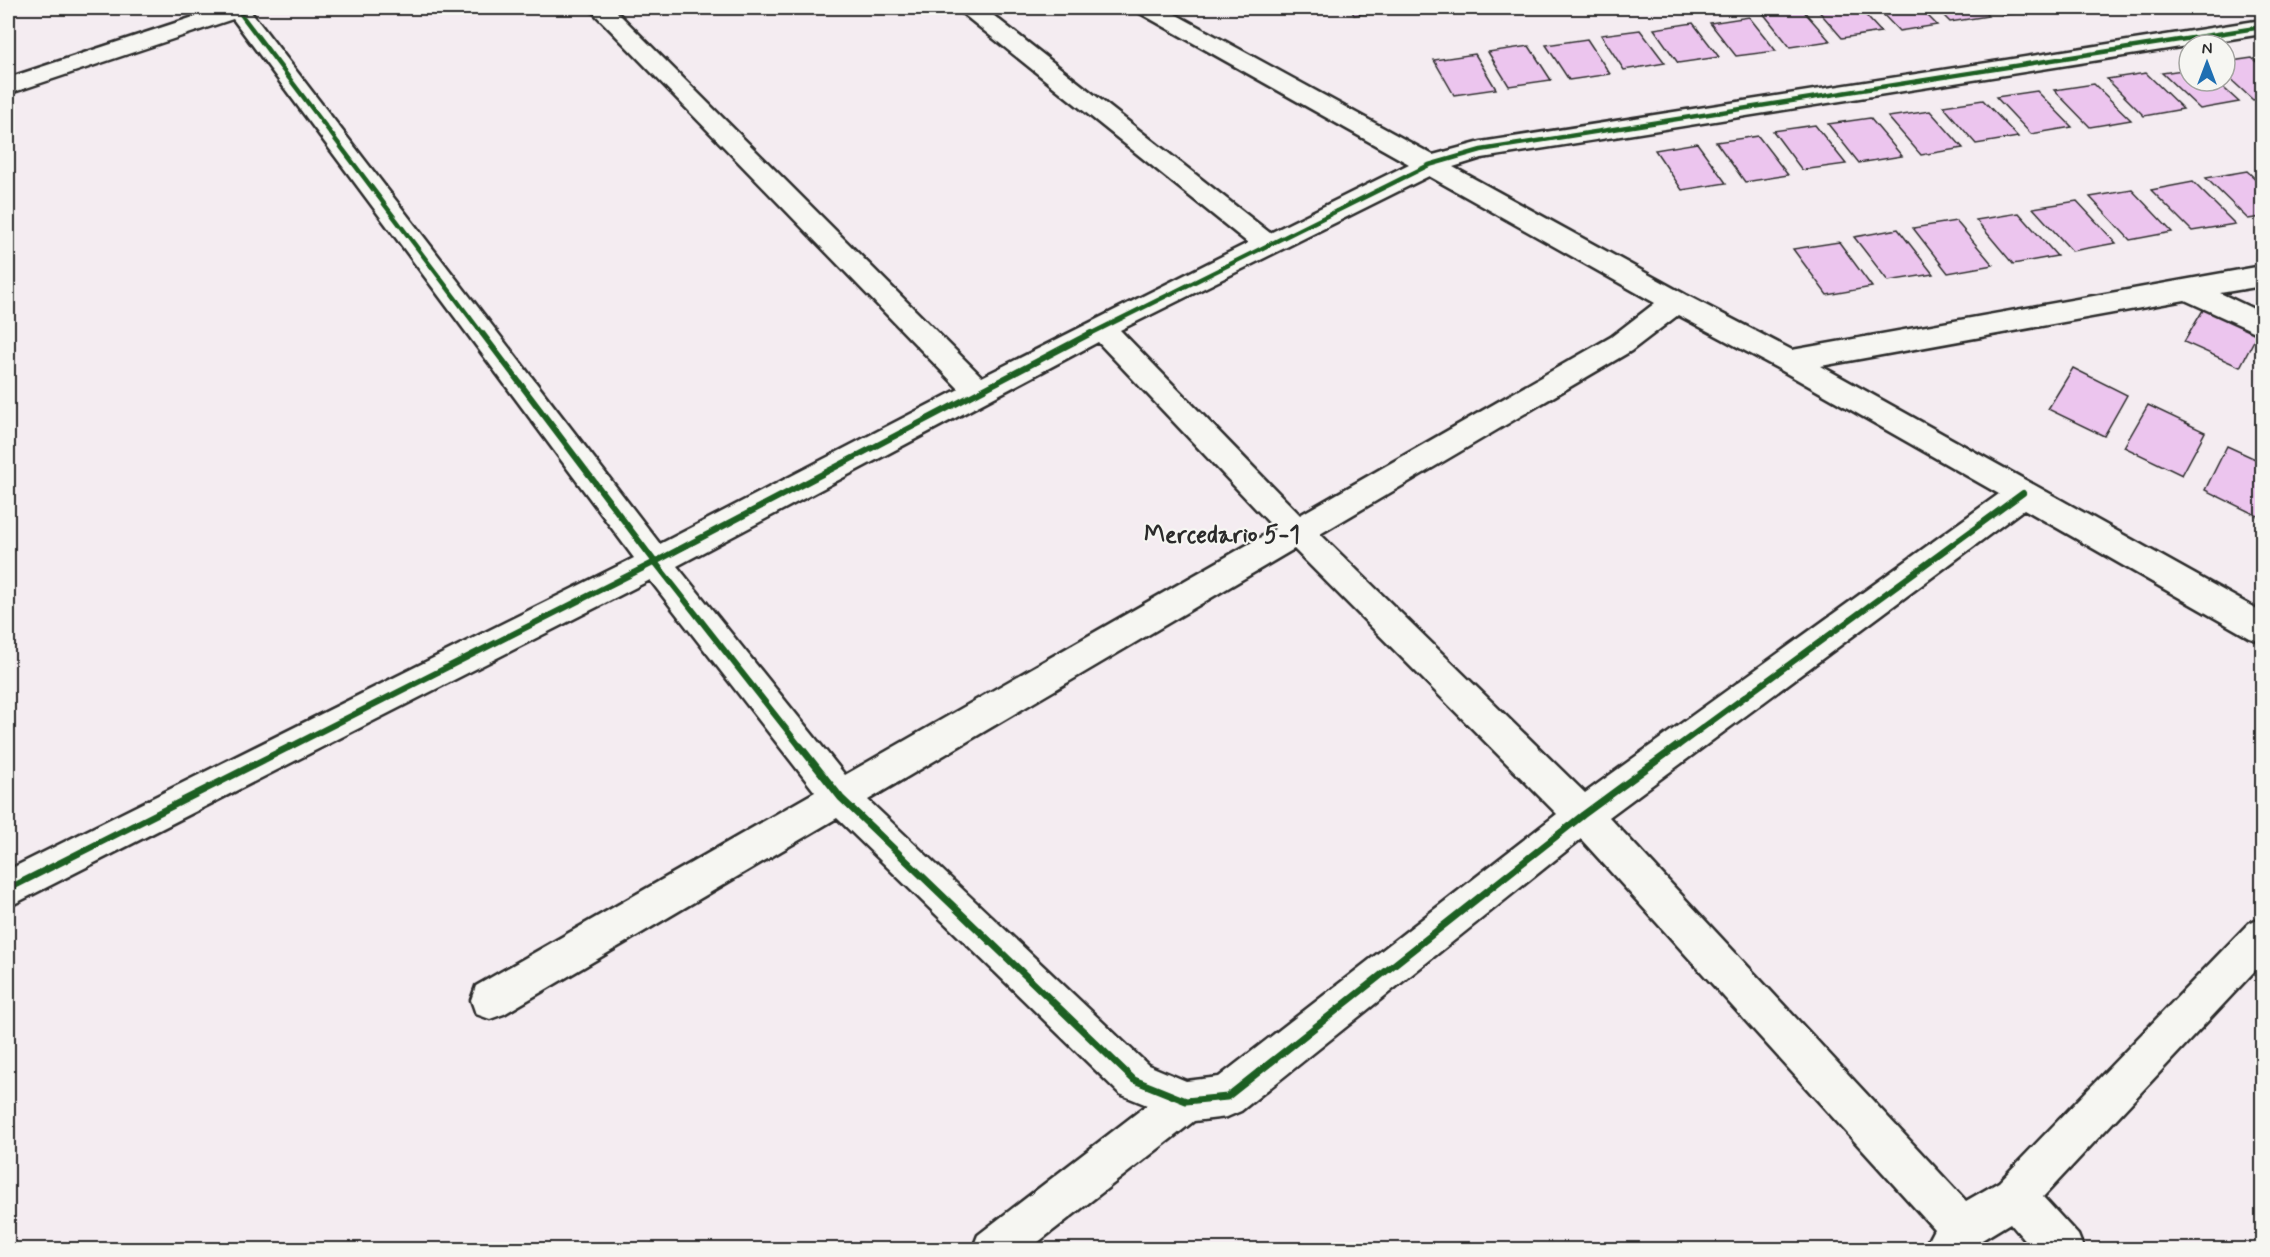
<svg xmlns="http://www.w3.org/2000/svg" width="2270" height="1257" font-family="Mynerve,sans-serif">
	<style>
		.building { fill: #ecc5ee; stroke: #2b2b2b; stroke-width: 1.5 }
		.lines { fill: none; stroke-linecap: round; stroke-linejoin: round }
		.minor-casing { stroke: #2b2b2b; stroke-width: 5 }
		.minor { fill: #f6f6f2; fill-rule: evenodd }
		.cycleway-far2-casing { stroke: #f6f6f2; stroke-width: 8 }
		.cycleway-far1-casing { stroke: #f6f6f2; stroke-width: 10 }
		.cycleway-casing { stroke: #f6f6f2; stroke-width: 10 }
		.cycleway-far2 { stroke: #1b5e20; stroke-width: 4.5 }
		.cycleway-far1 { stroke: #1b5e20; stroke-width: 6 }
		.cycleway { stroke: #1b5e20; stroke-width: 7 }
		.labels { text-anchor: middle; stroke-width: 4.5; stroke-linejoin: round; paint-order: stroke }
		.neighbourhood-label { font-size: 24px; font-weight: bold; fill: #2b2b2b; stroke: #f6f6f2 }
	</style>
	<rect width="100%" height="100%" fill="#f4ecf1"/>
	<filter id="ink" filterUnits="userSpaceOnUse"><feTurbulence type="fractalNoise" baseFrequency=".0167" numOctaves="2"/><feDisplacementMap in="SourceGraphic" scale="12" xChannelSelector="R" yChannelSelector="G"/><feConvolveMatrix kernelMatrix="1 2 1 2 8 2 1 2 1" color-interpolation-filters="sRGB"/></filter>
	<g filter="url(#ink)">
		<g class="building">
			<polygon points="1350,8 1393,8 1394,10 1354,15"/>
			<polygon points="1801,8 1830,41 1790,47 1763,13"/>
			<polygon points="1816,8 1859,8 1881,32 1842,38"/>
			<polygon points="1877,8 1920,8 1937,25 1899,31"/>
			<polygon points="1936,8 1980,8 1988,16 1950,22"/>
			<polygon points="1996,8 2039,8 2042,10 2003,15"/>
			<polygon points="1749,17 1776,51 1736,56 1710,23"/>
			<polygon points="1693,23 1719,57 1678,63 1654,29"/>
			<polygon points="1640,30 1665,63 1624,70 1601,35"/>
			<polygon points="1587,39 1610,74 1569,80 1546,45"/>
			<polygon points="1529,46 1551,80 1509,86 1488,52"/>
			<polygon points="1475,54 1496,89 1454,95 1434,60"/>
			<polygon points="2252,58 2262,67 2262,98 2253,100 2225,74 2225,62"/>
			<polygon points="2189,69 2189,81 2216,81 2239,102 2200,109 2162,73"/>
			<polygon points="2146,73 2183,109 2144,116 2107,79"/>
			<polygon points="2094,84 2131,120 2090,127 2054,90"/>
			<polygon points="2037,91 2072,127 2031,134 1996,97"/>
			<polygon points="1983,100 2018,137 1976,144 1943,106"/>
			<polygon points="1930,111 1963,148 1921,155 1888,117"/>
			<polygon points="1870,118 1902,156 1859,163 1828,124"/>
			<polygon points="1815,125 1846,164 1802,170 1773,131"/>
			<polygon points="1758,136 1788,175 1745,182 1716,142"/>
			<polygon points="1697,143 1726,183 1682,190 1655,150"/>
			<polygon points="2247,171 2262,185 2262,217 2248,219 2206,178"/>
			<polygon points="2193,182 2235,224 2192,231 2151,190"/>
			<polygon points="2132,190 2172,232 2130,240 2090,197"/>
			<polygon points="2077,201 2116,243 2072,251 2033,208"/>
			<polygon points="2019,213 2057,256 2013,264 1976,220"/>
			<polygon points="1956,221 1993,265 1948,273 1913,228"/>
			<polygon points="1898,229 1933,274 1888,281 1854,237"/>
			<polygon points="1839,242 1872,287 1827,295 1793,249"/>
			<polygon points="2206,305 2260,329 2240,367 2184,342"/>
			<polygon points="2073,368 2127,395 2104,436 2048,409"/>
			<polygon points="2148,405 2205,432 2182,475 2124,447"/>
			<polygon points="2227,446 2262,462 2262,518 2205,490"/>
		</g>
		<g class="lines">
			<defs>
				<path id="minor" d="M221,8H253L251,12L660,544L959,389L589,8H613L982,377L1248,243L962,13L959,8H984L1270,233L1409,164L1140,13L1137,8H1164L1433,155L1481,142L2262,20V34L1482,158L1453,167L1686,295L1792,350L2262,266V286L2220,293L2262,313V335L2185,300L1821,366L2262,612V642L2250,638L2024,509L1609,817L1966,1201L1999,1182L2249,923L2262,917V963L2043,1197L2078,1235L2084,1250H2033L2010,1223L1977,1243L1972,1250H1923L1934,1229L1581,839L1241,1111L1227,1117L1194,1121L1028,1250H972L978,1235L1147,1105L1120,1094L837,818L504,1014L490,1019L476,1014L471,1000L476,986L815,792L650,580L8,907V870L634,558L233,19L8,94V78ZM1429,176L1655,303L1611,337L1300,515L1120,330ZM1678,315L1779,369L1999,494L1585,793L1320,534L1631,351ZM1098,342L1275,529L845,775L677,566ZM1294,549L1557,814L1219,1077L1186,1081L1148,1065L868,800Z"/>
			</defs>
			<use href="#minor" class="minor-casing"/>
			<use href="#minor" class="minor"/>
			<defs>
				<g id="cycleway-far2">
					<polyline points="237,9 483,335"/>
					<polyline points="1088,335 1429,165 1481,150 2262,27"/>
				</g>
				<g id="cycleway-far1">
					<polyline points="482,333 655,562 801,748"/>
					<polyline points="288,748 655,562 1091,333"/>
					<polyline points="1675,748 2023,493"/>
				</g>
				<g id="cycleway">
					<polyline points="800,746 841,798 1134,1080 1186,1101 1227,1097 1583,815 1677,746"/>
					<polyline points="8,889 291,746"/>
				</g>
			</defs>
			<use href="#cycleway-far2" class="cycleway-far2-casing"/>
			<use href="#cycleway-far1" class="cycleway-far1-casing"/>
			<use href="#cycleway" class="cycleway-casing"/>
			<use href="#cycleway-far2" class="cycleway-far2"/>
			<use href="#cycleway-far1" class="cycleway-far1"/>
			<use href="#cycleway" class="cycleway"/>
		</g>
	</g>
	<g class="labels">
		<g class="neighbourhood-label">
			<text x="1222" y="542">Mercedario 5-1</text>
		</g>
	</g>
	<rect width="2270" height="1257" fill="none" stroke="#f6f6f2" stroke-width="30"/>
	<rect x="15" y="15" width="2240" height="1227" fill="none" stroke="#2b2b2b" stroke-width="2" filter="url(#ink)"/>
	<g transform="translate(2207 63)"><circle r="28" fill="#f6f6f2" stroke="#a5a5a2" stroke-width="1.5"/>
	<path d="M0-4.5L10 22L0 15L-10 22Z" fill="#1f6fb2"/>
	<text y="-9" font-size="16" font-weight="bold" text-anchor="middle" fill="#2b2b2b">N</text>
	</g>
</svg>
